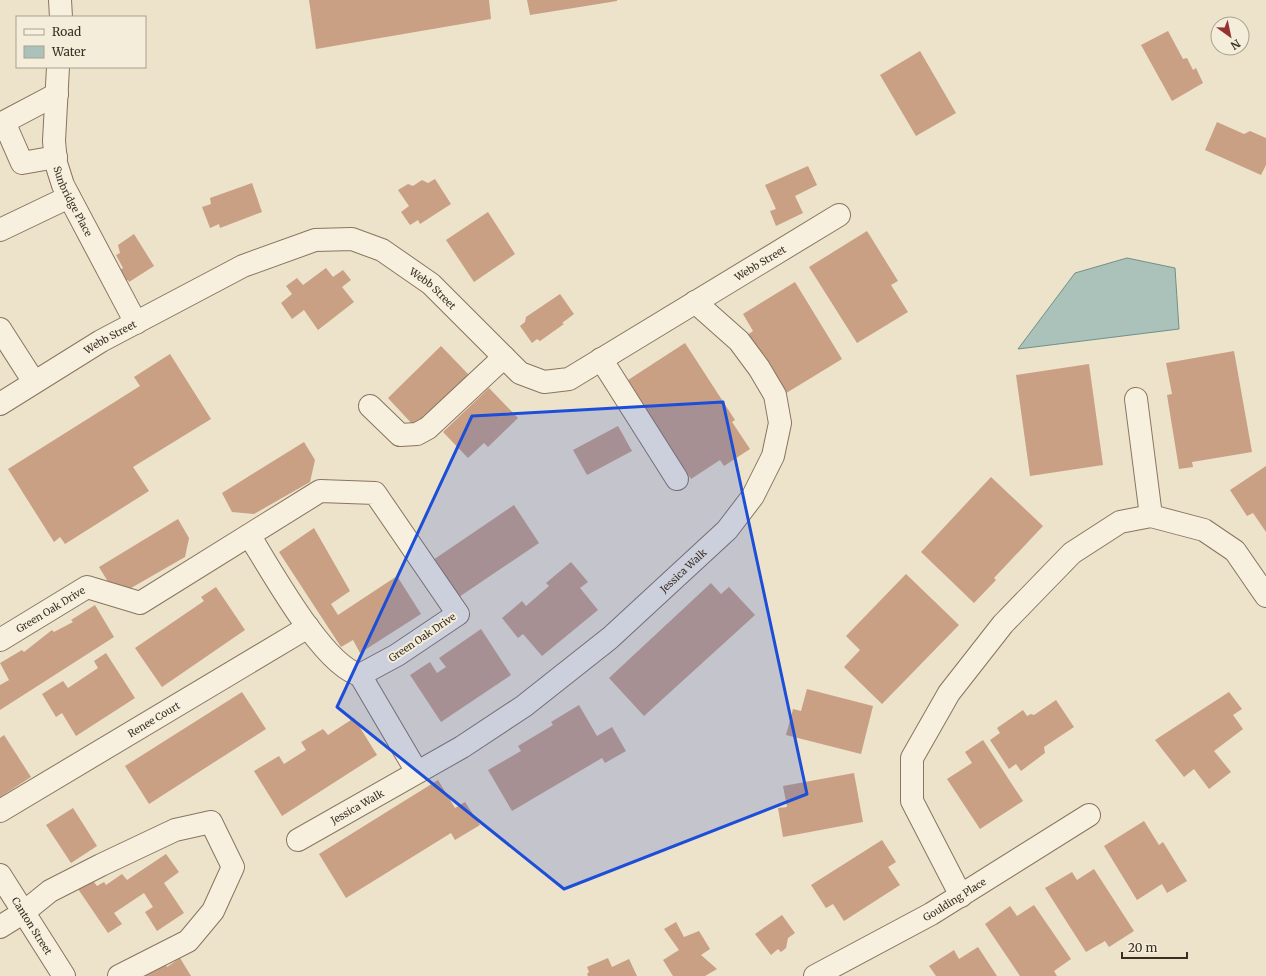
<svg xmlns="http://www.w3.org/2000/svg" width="1266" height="976" font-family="Merriweather,serif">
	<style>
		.water { fill: #abc2bb; stroke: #719088 }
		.building { fill: #c9a083 }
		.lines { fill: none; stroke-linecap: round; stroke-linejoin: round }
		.minor-casing { stroke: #89755f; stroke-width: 24 }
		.minor { stroke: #f8f0de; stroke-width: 22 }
		.marked { fill: #1d4ed8; fill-opacity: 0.2; stroke: #1d4ed8; stroke-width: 3; stroke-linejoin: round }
		.labels { text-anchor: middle; stroke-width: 4; stroke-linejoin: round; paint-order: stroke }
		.street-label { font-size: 10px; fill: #3a2e22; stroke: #f4edda }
	</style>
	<rect width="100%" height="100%" fill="#ede2ca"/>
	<polygon class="water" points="1127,258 1175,268 1179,329 1018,349 1075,273"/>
	<g class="building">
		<polygon points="309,0 489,0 491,19 316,49"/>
		<polygon points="527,0 617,0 617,1 530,15"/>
		<polygon points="1168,31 1183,59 1187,58 1193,70 1196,68 1203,83 1172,101 1141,45"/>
		<polygon points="920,51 956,113 916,136 880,75"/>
		<polygon points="1217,122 1244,134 1250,131 1266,138 1266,165 1261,175 1205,150"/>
		<polygon points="808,166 817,185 795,196 803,213 776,226 770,211 776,209 765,185"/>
		<polygon points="435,179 451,204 420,224 418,220 410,225 401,212 409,206 398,190 408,184 413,186 422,180 428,183"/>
		<polygon points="252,183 262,212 220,228 219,224 210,228 202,207 211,204 210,198"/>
		<polygon points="488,212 515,254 474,282 446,240"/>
		<polygon points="867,231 898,281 891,285 908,312 857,343 809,267"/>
		<polygon points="134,234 154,266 129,282 128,280 117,283 115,274 123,268 116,255 120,253 118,245"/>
		<polygon points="326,268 333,277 343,270 351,280 342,287 354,302 318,330 304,310 292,319 281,303 292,294 286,286 297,278 303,285"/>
		<polygon points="795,282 842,359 783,395 746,336 753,331 743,314"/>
		<polygon points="560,294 574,314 562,323 564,324 540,341 537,339 532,343 520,326 525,322 526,317"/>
		<polygon points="685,343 735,420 732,422 750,449 724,466 720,460 691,479 628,380"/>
		<polygon points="441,346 469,375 415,427 388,398"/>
		<polygon points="1234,351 1252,452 1192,462 1193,467 1179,469 1167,395 1172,394 1166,363"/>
		<polygon points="170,354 211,419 133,467 149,491 65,544 60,537 54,542 8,469 140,386 134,377"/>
		<polygon points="1089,364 1103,465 1030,476 1016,375"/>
		<polygon points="489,388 518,418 488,447 484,443 468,458 443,432"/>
		<polygon points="618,426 632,451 587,475 573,450"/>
		<polygon points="304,442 315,460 310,482 254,514 232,512 222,493"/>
		<polygon points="1266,466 1266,532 1253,513 1247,516 1230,490"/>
		<polygon points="991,477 1043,526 994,578 996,580 974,603 921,552"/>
		<polygon points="514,505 539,543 459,597 433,560"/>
		<polygon points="178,519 189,538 185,557 131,588 110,585 99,567"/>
		<polygon points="314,528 350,591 331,604 338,615 397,576 421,614 360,653 353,640 341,647 279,552"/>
		<polygon points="571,562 588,582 580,588 598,610 542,656 523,634 518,638 502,618 522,601 526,606 549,586 546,583"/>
		<polygon points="906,574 959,625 882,704 844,667 860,650 846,636"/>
		<polygon points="711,583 721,594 729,587 755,615 644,716 609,678"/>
		<polygon points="216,587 245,630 162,687 135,648 204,601 201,597"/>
		<polygon points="95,605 114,637 0,710 0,685 9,680 0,663 22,650 24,652 52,630 54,632 73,622 71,620"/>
		<polygon points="481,629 511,675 441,722 410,675 430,662 437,673 446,667 439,658"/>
		<polygon points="106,653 135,698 76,736 62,713 56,717 42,694 63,681 68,688 98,668 94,661"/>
		<polygon points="807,689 873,706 861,754 786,735 793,709 801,711"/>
		<polygon points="242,692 266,729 149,804 125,766"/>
		<polygon points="1229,692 1242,709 1233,715 1243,729 1214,751 1231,772 1209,789 1194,769 1184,777 1155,740"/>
		<polygon points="1056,700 1074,727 1044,747 1045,753 1021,771 1016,764 1009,769 990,740 1000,733 997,728 1023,710 1027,716 1031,714 1034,715"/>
		<polygon points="579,705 597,736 612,727 626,751 605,763 602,758 512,811 488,770 521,751 518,746 553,725 551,722"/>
		<polygon points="354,718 377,755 282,816 254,771 279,756 284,764 306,750 301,742 323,729 328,735"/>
		<polygon points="4,735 31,777 0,797 0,738"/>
		<polygon points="983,740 1023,801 980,829 947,779 972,763 965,752"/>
		<polygon points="854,773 863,822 783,837 778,808 787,807 783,786"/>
		<polygon points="438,780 455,808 465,802 480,825 455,840 451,833 346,898 319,854"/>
		<polygon points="73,808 97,846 71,863 46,825"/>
		<polygon points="1144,821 1159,845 1163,842 1187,881 1167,893 1162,884 1137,900 1104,846"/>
		<polygon points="882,840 896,862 888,867 900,885 844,921 833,904 826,908 811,885"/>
		<polygon points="166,854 179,872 164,883 184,913 157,931 145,912 153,907 144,893 114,913 122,924 108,933 76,886 90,877 97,886 104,882 106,885 122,874 127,880"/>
		<polygon points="1094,869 1134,931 1109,947 1105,941 1086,952 1045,888 1072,872 1077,880"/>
		<polygon points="1034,905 1071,959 1054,971 1057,976 1020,976 985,924 1010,906 1017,916"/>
		<polygon points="782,915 795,933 788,938 786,948 781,952 778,949 771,955 755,934"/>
		<polygon points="676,922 684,937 699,931 710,949 701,955 717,969 705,976 673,976 663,960 679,950 664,929"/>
		<polygon points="978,947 997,976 936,976 929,966 954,950 959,959"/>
		<polygon points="180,958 191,976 139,976 150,968 152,972 165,963 167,967"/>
		<polygon points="608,958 612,967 629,959 637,976 588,976 587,974 589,972 587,967"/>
	</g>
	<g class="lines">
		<defs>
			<g id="minor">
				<polyline points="60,0 61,17"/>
				<path id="s1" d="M58,67L54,141L56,163L63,185L136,323"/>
				<polyline points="56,157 22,163 4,122 57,94"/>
				<polyline points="0,230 69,197"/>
				<polyline points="0,329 34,382"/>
				<polyline points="601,359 677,479"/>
				<polyline points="1136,399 1151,516"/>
				<path id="s2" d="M0,404L101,341L243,266L315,240L352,239L382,250L431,284L520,373L544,382L569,379L839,215"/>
				<polyline points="370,406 400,435 417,434 428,428 504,357"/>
				<path id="s3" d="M0,640L87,587L140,603L320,491L375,493L458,614L397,655L360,675C323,666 270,568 249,535"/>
				<polyline points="360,675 417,772"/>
				<path id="s4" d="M0,811L308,627"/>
				<path id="s5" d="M298,840L462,747L524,706L610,638L727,530L753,496L773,456L780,423L775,395L759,368L739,341L695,302"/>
				<path id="s6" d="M0,875L64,976"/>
				<polyline points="961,896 912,801 912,758 949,693 1003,624 1072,553 1120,522 1151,516 1204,530 1235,551 1266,596"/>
				<polyline points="0,927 24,912 50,891 101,865 175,830 211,822 233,867 213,911 188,941 119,976"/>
				<path id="s7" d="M815,976L931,914L1089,815"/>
			</g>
		</defs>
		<use href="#minor" class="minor-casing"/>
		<use href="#minor" class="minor"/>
	</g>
	<path class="marked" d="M723,402L807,794L564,889L337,707L472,416Z"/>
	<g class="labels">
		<g class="street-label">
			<text dy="4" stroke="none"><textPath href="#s1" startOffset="138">Sunbridge Place</textPath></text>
			<text dy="4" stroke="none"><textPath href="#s2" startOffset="885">Webb Street</textPath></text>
			<text dy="4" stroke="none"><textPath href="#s2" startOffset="489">Webb Street</textPath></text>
			<text dy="4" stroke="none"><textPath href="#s2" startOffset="129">Webb Street</textPath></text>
			<text dy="4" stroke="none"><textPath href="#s5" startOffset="472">Jessica Walk</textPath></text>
			<text dy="4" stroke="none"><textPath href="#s3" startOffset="59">Green Oak Drive</textPath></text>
			<text transform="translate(422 637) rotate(-34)" y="4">Green Oak Drive</text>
			<text dy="4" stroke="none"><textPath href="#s4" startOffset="179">Renee Court</textPath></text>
			<text dy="4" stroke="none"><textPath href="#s5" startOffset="68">Jessica Walk</textPath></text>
			<text dy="4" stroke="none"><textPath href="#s7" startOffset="159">Goulding Place</textPath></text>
			<text dy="4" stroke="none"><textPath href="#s6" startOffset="60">Canton Street</textPath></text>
		</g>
	</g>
	<rect x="16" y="16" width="130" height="52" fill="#f4edda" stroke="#aaa190"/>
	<rect x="24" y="29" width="20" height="6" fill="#f8f0de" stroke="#aaa190"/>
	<text x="52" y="36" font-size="12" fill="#3a2e22">Road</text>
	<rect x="24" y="46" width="20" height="12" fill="#abc2bb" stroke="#aaa190"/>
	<text x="52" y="56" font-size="12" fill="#3a2e22">Water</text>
	<g transform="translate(1230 36) rotate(147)"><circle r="19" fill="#f4edda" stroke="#aaa190"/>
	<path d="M0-3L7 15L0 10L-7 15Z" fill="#953333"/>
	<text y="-6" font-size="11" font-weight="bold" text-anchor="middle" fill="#3a2e22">N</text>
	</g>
	<path d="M1122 952v6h65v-6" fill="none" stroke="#3a2e22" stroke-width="2"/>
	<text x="1128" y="952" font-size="12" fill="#3a2e22" stroke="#f4edda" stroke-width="3" paint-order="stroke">20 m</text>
</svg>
